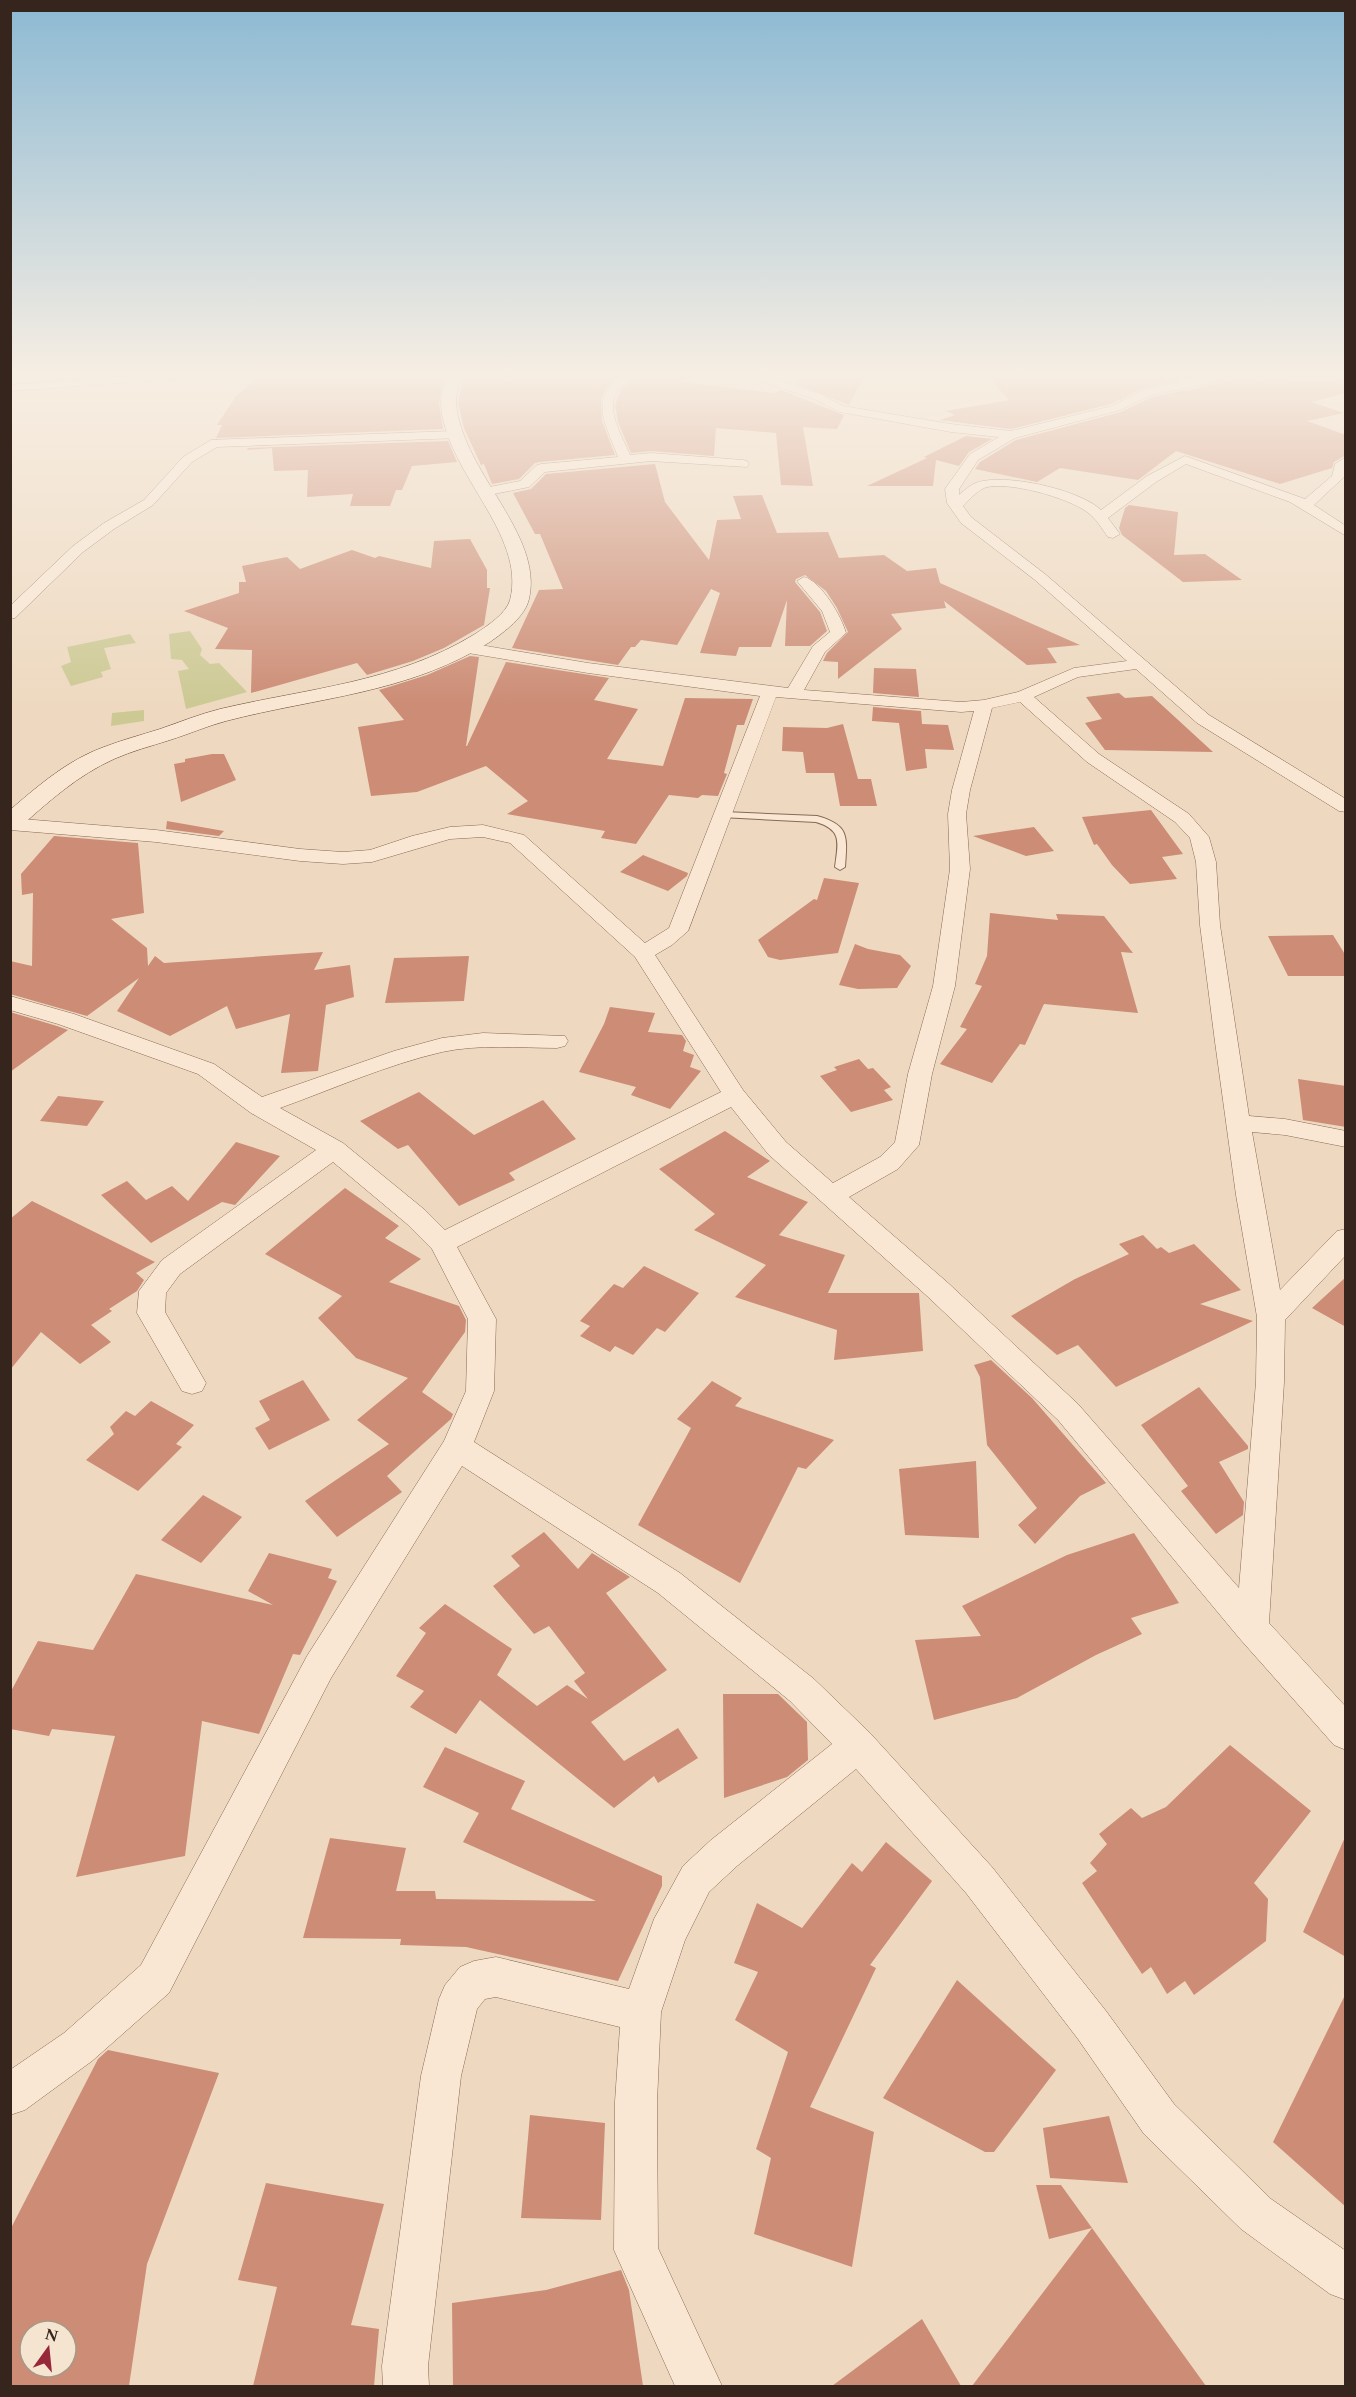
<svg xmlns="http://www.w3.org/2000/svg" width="1356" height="2397" font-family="Spectral,serif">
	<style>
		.green { fill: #ccc994 }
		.building { fill: #cc8c75; fill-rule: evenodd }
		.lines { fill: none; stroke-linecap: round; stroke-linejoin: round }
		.service-casing { stroke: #876958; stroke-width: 2 }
		.minor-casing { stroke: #876958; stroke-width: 1 }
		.secondary-casing { stroke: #684b3b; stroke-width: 1 }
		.service { fill: #f9e7d3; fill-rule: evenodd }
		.minor { fill: #f9e7d3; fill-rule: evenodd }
		.secondary { fill: #f9e7d3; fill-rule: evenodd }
	</style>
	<rect width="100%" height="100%" fill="#eed9c0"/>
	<g class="green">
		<polygon points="190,631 202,649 200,655 210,664 219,663 247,692 186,709 178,671 189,669 182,660 171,659 169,634"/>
		<polygon points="130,634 136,643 104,648 111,669 101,672 103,677 71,686 61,666 71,662 67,647"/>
		<polygon points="144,710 144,721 111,726 112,713"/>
	</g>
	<g class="building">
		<polygon points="265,372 445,373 439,403 443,429 216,438 222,425 217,425 236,396"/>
		<polygon points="481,372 626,372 606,389 601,399 602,421 615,455 540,462 535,463 519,479 492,484 484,464 481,465 464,428 458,403 464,375 480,376"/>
		<polygon points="643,372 702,372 681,382 775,393 781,390 844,415 837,429 803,427 813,486 781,485 776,433 716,428 714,456 651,451 631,453 618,422 615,405 621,390"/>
		<polygon points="821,372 866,372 849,405 795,384"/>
		<polygon points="984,372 1219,372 1144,388 1111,404 1011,429 940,420 955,415 946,411 1009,400"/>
		<polygon points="1237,377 1251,377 1252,380 1285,378 1297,381 1346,378 1346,393 1311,402 1344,413 1307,421 1346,435 1346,455 1334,462 1332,468 1280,484 1176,451 1138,480 1060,468 1037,482 975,469 980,462 1016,440 1121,412 1152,397 1203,387"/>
		<polygon points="966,436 992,439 969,452 959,466 936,460 933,486 867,486 927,458 924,457"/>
		<polygon points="448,441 457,462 412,466 402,490 396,490 390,506 350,506 353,494 307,497 308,470 274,471 272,448 247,450 248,448"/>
		<polygon points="655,464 665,502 709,560 717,520 741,519 733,496 762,495 777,533 828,532 839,558 884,555 907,571 936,568 940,583 1080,645 1047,648 1057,663 1027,665 944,601 946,608 891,614 902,629 838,679 838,662 823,661 827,653 848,632 837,608 826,591 805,575 796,579 795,582 820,612 827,631 810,646 785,646 787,600 771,647 739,647 736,656 700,653 720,593 711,589 677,645 641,640 635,647 631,647 618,665 512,648 539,590 563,589 540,534 535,534 513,493 531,489 546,474"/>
		<polygon points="1129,505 1178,512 1174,555 1205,554 1242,580 1183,582 1122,535 1119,528 1125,508"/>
		<polygon points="470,539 487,570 487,588 490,588 484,625 444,648 413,661 367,675 357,663 251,693 252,650 215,649 228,628 184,611 239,593 239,582 246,582 242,566 287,557 300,569 352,550 375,558 379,556 431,568 434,541"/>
		<polygon points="470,656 479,657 466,746 467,746 506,662 609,678 594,700 638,709 607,759 663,766 685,698 753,699 744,725 737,725 724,773 727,774 718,796 702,795 698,798 669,795 636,844 601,838 605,831 507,814 528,801 486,766 417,792 371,796 358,727 404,720 379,690 427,675"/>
		<polygon points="874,668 916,669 919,697 873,693"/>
		<polygon points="1119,693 1125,698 1152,696 1213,752 1105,750 1085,723 1102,719 1086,697"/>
		<polygon points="873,707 921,711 922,724 948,725 954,750 925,749 927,768 906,771 899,723 872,721"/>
		<polygon points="843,724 858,779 871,779 877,806 840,806 834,773 806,773 803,752 782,751 783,727 827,728"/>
		<polygon points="212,754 224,754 236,780 181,802 174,764 185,762 185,759"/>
		<polygon points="1151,810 1183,854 1162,857 1177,879 1130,884 1112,865 1097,844 1094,845 1082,817"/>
		<polygon points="167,821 224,831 219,836 166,829"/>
		<polygon points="1034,827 1054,851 1026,856 973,836"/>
		<polygon points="54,836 138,843 144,913 111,919 147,948 148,966 155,956 164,963 323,952 314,970 350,965 354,997 326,1005 318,1071 281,1073 290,1014 236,1029 227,1006 170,1036 117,1011 139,978 87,1016 10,994 10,961 32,966 33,893 22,895 21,874"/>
		<polygon points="643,855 688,873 687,876 668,891 620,872"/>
		<polygon points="824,878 859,883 838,953 780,960 768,957 758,940 814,899 817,900"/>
		<polygon points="990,913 1058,920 1056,914 1104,916 1133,953 1121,952 1138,1013 1044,1004 1025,1045 1020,1044 992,1083 940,1064 967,1029 960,1027 982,986 975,984 987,956"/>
		<polygon points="1333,935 1346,956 1346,976 1288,976 1268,936"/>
		<polygon points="855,944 868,949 900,955 911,966 897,988 858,989 839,985"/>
		<polygon points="469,956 464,1001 385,1003 394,958"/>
		<polygon points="610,1007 655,1013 648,1032 682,1035 686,1041 683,1051 694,1055 690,1067 701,1071 670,1109 631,1095 636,1087 579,1072 604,1024"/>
		<polygon points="10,1012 57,1026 68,1030 10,1072"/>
		<polygon points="859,1059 868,1069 873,1068 891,1087 884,1090 893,1100 851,1112 820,1076 837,1070 834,1067"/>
		<polygon points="1298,1079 1346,1086 1346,1127 1303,1120"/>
		<polygon points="419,1092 474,1135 543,1100 576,1139 509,1173 515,1180 459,1206 408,1145 398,1149 360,1121"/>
		<polygon points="58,1096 104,1101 87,1126 40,1121"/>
		<polygon points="725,1131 770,1161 747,1177 808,1202 779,1235 845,1255 828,1293 919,1293 923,1351 834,1360 837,1330 735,1297 766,1265 694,1230 715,1214 659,1169"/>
		<polygon points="236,1142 280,1156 235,1205 222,1202 151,1243 101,1195 127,1181 146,1200 172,1186 188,1201"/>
		<polygon points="345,1188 399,1226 385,1238 421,1259 389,1282 459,1306 466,1320 465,1332 422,1392 453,1414 451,1419 387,1476 402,1492 337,1537 305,1501 389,1444 357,1420 408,1378 356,1358 318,1318 342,1296 265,1254"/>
		<polygon points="32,1201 155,1262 136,1273 144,1280 137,1291 109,1309 112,1311 91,1325 111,1342 80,1364 41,1332 10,1370 10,1219"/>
		<polygon points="1143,1235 1157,1249 1161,1247 1169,1253 1194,1244 1241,1290 1200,1304 1253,1321 1116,1387 1078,1345 1057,1355 1011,1316 1075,1279 1129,1254 1119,1244"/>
		<polygon points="644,1266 699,1293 665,1332 657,1328 633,1355 615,1346 610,1352 580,1336 590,1326 580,1321 614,1284 623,1288"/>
		<polygon points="1346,1277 1346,1327 1312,1308"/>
		<polygon points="991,1360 1032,1398 1106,1483 1080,1496 1035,1544 1018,1525 1037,1508 987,1445 980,1377 974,1365"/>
		<polygon points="303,1380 330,1420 269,1450 255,1428 270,1420 259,1401"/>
		<polygon points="712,1381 742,1398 735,1406 834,1440 806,1469 798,1467 740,1583 638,1525 691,1428 677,1419"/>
		<polygon points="1199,1387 1248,1446 1248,1449 1219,1462 1244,1502 1243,1515 1216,1534 1181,1491 1188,1486 1141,1425"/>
		<polygon points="151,1401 194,1425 176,1444 182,1447 138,1491 86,1460 114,1434 110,1427 126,1411 135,1416"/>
		<polygon points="976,1461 979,1538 905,1535 899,1469"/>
		<polygon points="203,1495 242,1517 201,1563 161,1540"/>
		<polygon points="544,1532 578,1569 592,1553 630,1577 606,1593 667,1670 591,1722 624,1761 678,1728 698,1758 658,1783 654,1776 614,1808 480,1700 456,1734 410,1707 424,1691 396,1676 426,1633 419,1628 445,1604 512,1649 497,1675 537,1706 567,1685 588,1699 574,1681 585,1673 549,1626 534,1634 493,1586 520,1566 511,1556"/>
		<polygon points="1134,1533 1179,1603 1131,1618 1142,1634 1096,1655 1017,1698 934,1720 915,1640 981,1636 962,1606 1067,1555"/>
		<polygon points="269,1553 332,1569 328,1578 337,1581 300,1655 293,1654 259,1734 202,1721 185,1856 76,1877 115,1736 52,1729 49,1736 10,1729 10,1693 38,1641 93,1650 136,1574 273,1605 248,1591"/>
		<polygon points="723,1694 778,1694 807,1722 808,1760 787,1777 724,1798"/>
		<polygon points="1230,1745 1311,1811 1254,1883 1268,1899 1266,1941 1194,1995 1185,1981 1167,1994 1151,1967 1142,1974 1082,1883 1097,1871 1090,1863 1107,1844 1099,1834 1131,1808 1142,1818 1166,1807"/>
		<polygon points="445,1747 525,1781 511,1809 662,1876 662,1886 618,1981 466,1947 400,1945 401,1939 303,1938 330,1838 406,1848 396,1891 435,1891 436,1899 596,1901 463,1842 479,1813 423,1787"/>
		<polygon points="1346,1835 1346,1957 1303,1932"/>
		<polygon points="886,1842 932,1881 870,1965 876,1968 810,2107 874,2132 852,2267 754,2234 771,2158 756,2149 788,2052 735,2020 758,1972 734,1963 757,1903 802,1928 852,1863 862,1872"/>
		<polygon points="957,1980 1056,2070 994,2152 985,2152 883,2098"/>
		<polygon points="1346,1993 1346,2207 1273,2142"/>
		<path d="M108,2050L219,2073L147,2264L129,2386H10V2230L98,2059ZM30,2331H66V2367H30Z"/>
		<polygon points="530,2115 605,2123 601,2220 521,2218"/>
		<polygon points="1109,2116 1128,2183 1050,2178 1043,2128"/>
		<polygon points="266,2183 384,2204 351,2325 379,2329 374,2386 253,2386 277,2287 238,2280"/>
		<polygon points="1036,2185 1061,2185 1092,2228 1049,2239"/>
		<polygon points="1092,2228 1206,2386 972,2386"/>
		<polygon points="621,2270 629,2290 643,2386 453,2386 452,2303 546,2290"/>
		<polygon points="922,2319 961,2386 832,2386"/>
	</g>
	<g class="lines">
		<defs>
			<path id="service" d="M724,812L817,816C850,825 847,837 845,867L840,870L835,867C838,843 843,830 816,822L721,817L720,815Z"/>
			<g id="minor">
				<polygon points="184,372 234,372 229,375 10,391 10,385"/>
				<path d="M629,372H641C635,379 625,382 619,389C603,408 623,437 630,455L651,453L743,460L747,461L749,464L747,467L651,461L545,472L529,487L484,496L479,495L477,492L479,489L520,481L537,465L541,464L618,457C604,420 587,396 629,372Z"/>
				<path d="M712,372L757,373L822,395L843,406L951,424L1011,431L1112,406L1144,390L1227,372H1346V376L1237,375L1202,385L1151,395L1120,410L1015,438L978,460L959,489V495C967,488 974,482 983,481C1012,475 1080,490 1101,510L1147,476L1185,456L1305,499L1332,476L1335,464L1346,457L1344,477L1314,505L1346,526V536L1290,502L1186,464L1156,482L1108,518L1120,534L1113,538L1108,537C1102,529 1096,518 1087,512C1069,498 1006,480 984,488C976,492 969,500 963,506L971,517L1045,574L1209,715L1346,799V812L1339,811L1197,723L1136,669L1078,677L1034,697L1099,754L1189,814L1209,837L1216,862L1220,925L1249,1116L1285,1119L1346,1131V1147L1285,1135L1252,1132L1280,1290L1337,1231L1346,1229V1255L1285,1320L1284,1382L1269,1623L1346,1707V1750L1334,1745L1240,1639L1058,1420L927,1296L768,1154L731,1107L457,1247L496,1319L494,1391L474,1442L680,1573L814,1679L870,1733L992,1867L1106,2011L1174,2104L1271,2199L1346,2251V2300L1330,2294L1241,2229L1144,2134L1078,2039L966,1893L856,1769L737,1866L709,1892L685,1940L661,2012L657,2102L658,2248L722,2386H675L614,2250L615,2102L620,2027L496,1997L485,1999L477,2009L461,2076L428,2366L429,2386H383L382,2366L421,2076L439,1999L445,1985L460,1967L474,1961L496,1957L629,1989L654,1919L683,1866L711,1840L832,1744L790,1701L658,1593L462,1466L331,1678L169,1993L92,2061L25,2110L10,2115V2070L64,2033L141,1965L307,1656L444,1441L466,1391L468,1319L432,1249L407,1224L333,1162L180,1274L166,1293L165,1312L206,1383L202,1391L192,1394L182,1391L137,1313L139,1291L162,1260L316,1150L251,1113L198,1074L58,1024L10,1010V996L74,1014L214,1064L262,1097L394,1051L442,1038L483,1033L565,1036L568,1041L565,1046L557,1048C519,1048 479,1044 442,1052C386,1065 333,1089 280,1108L343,1143L425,1210L445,1230L721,1092L635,957L510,843L483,837L450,839L372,862L343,864L300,861L156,842L10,830V818L156,830L300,849L343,852L370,850L412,836L450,827L483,825L524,835L645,943L669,928L760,696L588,673L468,653L460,648L462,645L468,643L588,663L788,688L813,646L830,632L822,611L797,581L804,577C821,581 842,617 846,633L825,652L804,690L961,702L984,700L1018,692L1074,668L1127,661L1035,580L961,523L947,503L945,489L970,454L999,437L951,432L840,412L814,399L755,379L717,375ZM776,697L961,712L974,711L952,790L948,814L950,869L933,986L908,1074L895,1142L880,1157L833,1183L786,1142L743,1090L655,955L672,945L688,931ZM1020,702L1087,762L1175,822L1190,838L1196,862L1200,925L1215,1042L1236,1195L1257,1317L1256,1382L1239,1588L1078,1404L947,1282L849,1197L898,1169L919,1145L932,1074L955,986L970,869L966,814L970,790L992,708Z"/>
				<polygon points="455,431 459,432 459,438 217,447 192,462 153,505 114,529 83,552 15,618 10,619 10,606 73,546 104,523 144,500 183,457 211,440"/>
			</g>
			<path id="secondary" d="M448,372H462C460,382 456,393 456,403C462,472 544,534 529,599C525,617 504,632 490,642C407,694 318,697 226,721C207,726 189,734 170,740C151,746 132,751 114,759C78,775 48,802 19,828L10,830V810C39,785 68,760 104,747C122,740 141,735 160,729C180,722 200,714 220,709C309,688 395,683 475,634C487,626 506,614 510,600C527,533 444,472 441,403C441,393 446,382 448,372Z"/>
		</defs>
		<use href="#service" class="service-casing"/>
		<use href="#minor" class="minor-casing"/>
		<use href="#secondary" class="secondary-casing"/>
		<use href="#service" class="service"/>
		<use href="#minor" class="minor"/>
		<use href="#secondary" class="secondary"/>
	</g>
	<linearGradient id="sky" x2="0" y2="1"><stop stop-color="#8cb9d3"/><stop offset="0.53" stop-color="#f7eee3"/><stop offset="1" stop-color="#f7eee3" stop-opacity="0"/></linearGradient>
	<rect width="1356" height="707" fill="url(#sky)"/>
	<rect width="1356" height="2397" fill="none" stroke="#36251c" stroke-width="24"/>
	<g transform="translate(48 2349) rotate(15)"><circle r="28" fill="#f5e4cf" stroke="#a99887" stroke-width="1.5"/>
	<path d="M0-4.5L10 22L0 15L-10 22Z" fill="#96283a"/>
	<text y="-9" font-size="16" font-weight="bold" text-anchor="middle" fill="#36251c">N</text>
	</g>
</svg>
